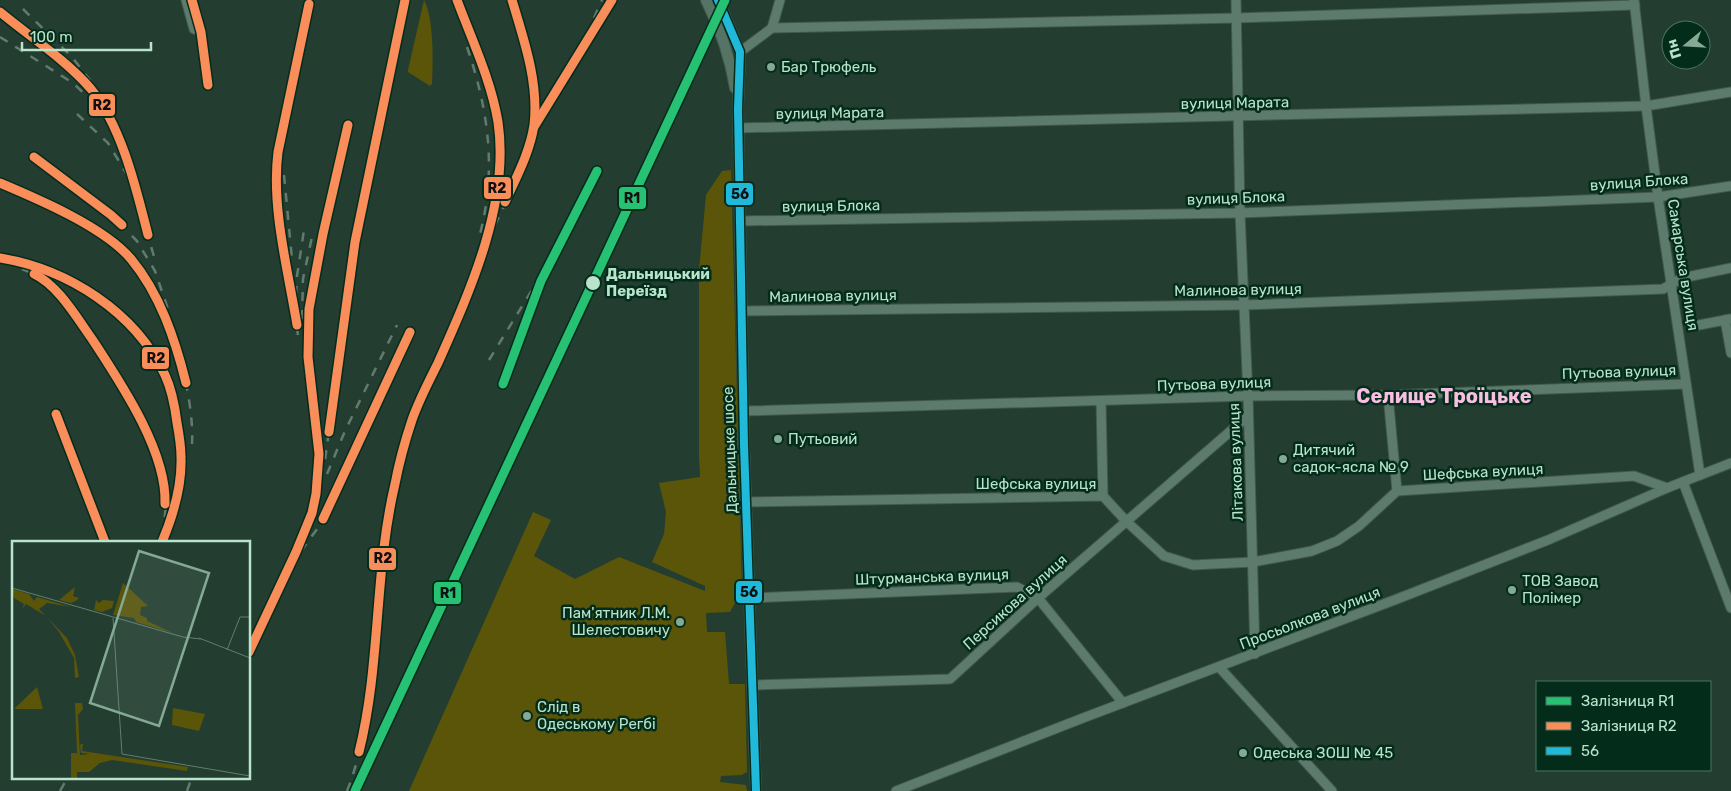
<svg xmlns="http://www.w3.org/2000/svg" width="1731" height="791" font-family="Rubik,sans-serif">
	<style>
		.green { fill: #5b5509 }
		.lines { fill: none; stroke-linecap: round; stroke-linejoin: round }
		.minor-casing { stroke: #42594e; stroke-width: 11 }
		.major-casing { stroke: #42594e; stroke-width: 12 }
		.minor { stroke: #5d7b6c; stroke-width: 9 }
		.major { stroke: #557466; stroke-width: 10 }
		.rail { stroke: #627b6f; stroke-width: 2.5; stroke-dasharray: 9 9; stroke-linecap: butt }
		.bus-1-casing { stroke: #042c1b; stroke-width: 11 }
		.bus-1 { stroke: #20b9da; stroke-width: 8 }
		.rail-1-casing { stroke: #042c1b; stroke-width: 12 }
		.rail-2-casing { stroke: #042c1b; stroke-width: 12 }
		.rail-1 { stroke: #26c172; stroke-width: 9 }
		.rail-2 { stroke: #fa8e5a; stroke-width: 9 }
		.poi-dot { fill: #84a995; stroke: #042c1b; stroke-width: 2 }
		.stop-dot { fill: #b9e3cb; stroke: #042c1b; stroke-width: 2 }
		.labels { text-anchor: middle; stroke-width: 5; stroke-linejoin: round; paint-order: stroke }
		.poi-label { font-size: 15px; fill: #b9e3cb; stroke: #042c1b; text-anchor: start }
		.street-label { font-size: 15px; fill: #b9e3cb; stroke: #042c1b }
		.stop-label { font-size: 15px; font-weight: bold; fill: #b9e3cb; stroke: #042c1b; text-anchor: start }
		.district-label { font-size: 20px; font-weight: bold; fill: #f8bfe3; stroke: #042c1b }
		.inset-road { fill: none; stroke: #5f7f6f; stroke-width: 1 }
		.view { fill: #84a995; fill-opacity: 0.15; stroke: #84a995; stroke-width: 2.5 }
		.inset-edge { fill: none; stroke: #b9e3cb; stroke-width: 2.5 }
		.line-badge { stroke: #042c1b; stroke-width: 2 }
		.pale-badge-label { font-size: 14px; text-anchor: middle; font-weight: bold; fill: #111 }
	</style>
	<rect width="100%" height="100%" fill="#233d31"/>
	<g class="green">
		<path d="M424,0C434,18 433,62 432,84L430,86L408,72V70Z"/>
		<polygon points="731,170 742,590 730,612 706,613 707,632 725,632 729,684 745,684 747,772 742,775 721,776 720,782 746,785 747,791 409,791 533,512 551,520 534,556 575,579 619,557 705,591 705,586 652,562 664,534 666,512 659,483 700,477 699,456 699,270 706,195 722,171"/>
	</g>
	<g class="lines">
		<defs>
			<g id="minor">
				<polyline points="186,0 194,29"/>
				<polyline points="1236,0 1240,213 1248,396 1255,654"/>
				<polyline points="1634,0 1646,106 1658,197 1700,475"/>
				<polyline points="772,28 780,0"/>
				<polyline points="740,52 772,28 1237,18 1635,5"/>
				<polyline points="738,128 1646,106 1731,92"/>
				<polyline points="740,221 1240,213 1658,197 1731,186"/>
				<polyline points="742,311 1244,305 1663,289 1682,278 1731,268"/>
				<polyline points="1725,320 1731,353"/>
				<polyline points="1699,325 1730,319"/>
				<polyline points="1388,395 1397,491"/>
				<polyline points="1101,401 1103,496"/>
				<polyline points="744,411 1248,396 1388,395 1686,384"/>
				<polyline points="1683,482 1731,608"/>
				<polyline points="746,502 1103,496 1126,521 1164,556 1193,565 1253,562 1312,551 1337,541 1359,526 1397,491 1634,476 1667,488"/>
				<polyline points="749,598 1017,587 1038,598 1123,703"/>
				<polyline points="1219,667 1332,791"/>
				<polyline points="752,685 950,679 1038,598 1248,416"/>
				<polyline points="896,791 1083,718 1397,599 1548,540 1667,488 1731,463"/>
			</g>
			<g id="major">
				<path d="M706,0C720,28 730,57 735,88"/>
				<polyline points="718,0 740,52 738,109 744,445 756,791"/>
			</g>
		</defs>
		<use href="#minor" class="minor-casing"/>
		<use href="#major" class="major-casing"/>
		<use href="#minor" class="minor"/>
		<use href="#major" class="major"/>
		<g class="rail">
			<polyline points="192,0 201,32 208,85"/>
			<polyline points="23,9 72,57 93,84"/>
			<path d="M0,12C30,37 65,59 91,89C122,127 136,188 148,235"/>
			<polyline points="594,18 602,0"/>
			<polyline points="0,37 73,83 92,101"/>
			<path d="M467,47C489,112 497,171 479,238"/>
			<polyline points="77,114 108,143 126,173"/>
			<polyline points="534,125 612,0"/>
			<polyline points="34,157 111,215 137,241 155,271 170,315"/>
			<polyline points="284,175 292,259"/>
			<path d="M0,183C44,201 94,222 128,256C166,294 195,391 192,444"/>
			<path d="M495,225C509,195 530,158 534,125C539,82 524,40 512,0"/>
			<polyline points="146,230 156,263"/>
			<path d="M0,258C68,269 135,312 165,375C172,390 175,407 177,423C179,434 181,446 181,457C182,486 173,516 162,542"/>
			<path d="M22,269C32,273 43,278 51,286C66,300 79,320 90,337C120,382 151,429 164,482C167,496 166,513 163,527"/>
			<polyline points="296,295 297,276 304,230"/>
			<polyline points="302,319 303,279 313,232"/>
			<path d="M298,335C289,278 271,209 278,152L309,4"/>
			<polyline points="489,360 532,290"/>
			<polyline points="503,384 541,281 597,171"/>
			<polyline points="56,414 105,542"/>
			<path d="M319,467V454C314,406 304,357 309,309C311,284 318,259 323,234"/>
			<polyline points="327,474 345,431 397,325"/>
			<polyline points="316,494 325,460 355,242 405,0"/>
			<polyline points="301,551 320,525 329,507 410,332"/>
			<polyline points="249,652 296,552 312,513 317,487"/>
			<polyline points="60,791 68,777"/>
			<polyline points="187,791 192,777"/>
			<path d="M347,791C368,738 371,681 376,625C379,582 383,540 391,498C397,472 403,444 413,419C427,381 446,346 462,309C482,259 503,196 500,142C497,92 474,46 457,0"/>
		</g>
		<defs>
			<polyline id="bus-1" points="718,0 740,52 738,109 744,445 756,791"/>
		</defs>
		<use href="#bus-1" class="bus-1-casing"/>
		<use href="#bus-1" class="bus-1"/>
		<defs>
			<g id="rail-1">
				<polyline points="503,384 541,281 597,171"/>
				<polyline points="355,791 725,0"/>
			</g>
			<g id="rail-2">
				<polyline points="192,0 201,32 208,85"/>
				<path d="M0,12C30,37 65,59 91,89C122,127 136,188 148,235"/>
				<polyline points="534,127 612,0"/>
				<polyline points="34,157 111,215 122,225"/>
				<path d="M0,183C38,199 104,227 131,259C160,294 175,339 186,383"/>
				<path d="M505,202C516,178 530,152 534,125C539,83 524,40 512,0"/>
				<path d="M0,258C68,269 135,312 165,375C172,390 175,407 177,423C179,434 181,446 181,457C182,486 173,516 162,542"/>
				<path d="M34,274C58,285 77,318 92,339C120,382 167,451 165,504"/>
				<path d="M297,325C288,270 271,207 278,152L309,4"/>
				<polyline points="56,414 105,542"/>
				<polyline points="329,432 355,242 405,0"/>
				<polyline points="323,519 410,332"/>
				<polyline points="249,652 296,552 312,513 316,494 319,454 308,357 309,309 323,234 348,125"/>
				<path d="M359,752C381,664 374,572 395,484C399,463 405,441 412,420C419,400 429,381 438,363C470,291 510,203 498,122C491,80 472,40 457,0"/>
			</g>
		</defs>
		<use href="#rail-1" class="rail-1-casing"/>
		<use href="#rail-2" class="rail-2-casing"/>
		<use href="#rail-1" class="rail-1"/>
		<use href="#rail-2" class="rail-2"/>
	</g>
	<g class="poi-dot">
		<circle cx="771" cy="67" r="5"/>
		<circle cx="778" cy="439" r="5"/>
		<circle cx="1283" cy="459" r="5"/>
		<circle cx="1512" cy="590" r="5"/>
		<circle cx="680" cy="622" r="5"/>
		<circle cx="527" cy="716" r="5"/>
		<circle cx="1243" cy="753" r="5"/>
	</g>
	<circle class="stop-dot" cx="593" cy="283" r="8"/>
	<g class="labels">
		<g class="poi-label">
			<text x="781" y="72">Бар Трюфель</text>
			<text x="788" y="444">Путьовий</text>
			<text x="1293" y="455">Дитячий<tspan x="1293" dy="17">садок-ясла № 9</tspan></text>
			<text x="1522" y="586">ТОВ Завод<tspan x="1522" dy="17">Полімер</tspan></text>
			<text x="670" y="618" text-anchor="end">Пам'ятник Л.М.<tspan x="670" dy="17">Шелестовичу</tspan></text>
			<text x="537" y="712">Слід в<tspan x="537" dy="17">Одеському Регбі</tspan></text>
			<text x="1253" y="758">Одеська ЗОШ № 45</text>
		</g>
		<g class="street-label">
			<text transform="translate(1235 103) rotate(-1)" y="5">вулиця Марата</text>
			<text transform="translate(830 113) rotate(-1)" y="5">вулиця Марата</text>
			<text transform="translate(1639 182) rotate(-4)" y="5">вулиця Блока</text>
			<text transform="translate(1236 198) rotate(-2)" y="5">вулиця Блока</text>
			<text transform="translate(831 206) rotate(-1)" y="5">вулиця Блока</text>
			<text transform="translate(1683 265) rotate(81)" y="5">Самарська вулиця</text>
			<text transform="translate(1238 290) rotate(-1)" y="5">Малинова вулиця</text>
			<text transform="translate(833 296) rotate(-1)" y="5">Малинова вулиця</text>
			<text transform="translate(1619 372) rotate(-2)" y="5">Путьова вулиця</text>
			<text transform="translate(1214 384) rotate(-2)" y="5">Путьова вулиця</text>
			<text transform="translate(730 450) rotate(-92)" y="5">Дальницьке шосе</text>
			<text transform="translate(1236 462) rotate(-92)" y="5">Літакова вулиця</text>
			<text transform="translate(1483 472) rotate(-3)" y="5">Шефська вулиця</text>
			<text x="1036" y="489">Шефська вулиця</text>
			<text transform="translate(932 577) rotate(-2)" y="5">Штурманська вулиця</text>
			<text transform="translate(1015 602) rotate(-42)" y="5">Персикова вулиця</text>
			<text transform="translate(1310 618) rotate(-21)" y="5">Просьолкова вулиця</text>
		</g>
		<g class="stop-label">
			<text x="606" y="279">Дальницький<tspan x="606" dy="17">Переїзд</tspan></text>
		</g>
		<g class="district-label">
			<text x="1444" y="403">Селище Троїцьке</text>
		</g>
	</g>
	<g transform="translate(12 541)">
		<rect width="238" height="238" fill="#233d31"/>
		<path d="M111,42L136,65L129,66L128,74L135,77V80L161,92L124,81L122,77L101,74ZM63,46L61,55L67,57L65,59L59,62L47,59ZM0,48L17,53L22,60L25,56L59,66L35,62L27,68L55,97L63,114L67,136L63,137L62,117L47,91L34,75L14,63L10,68L12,63L2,57ZM84,59L87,62L91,59L102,60L100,67L90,71L82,69ZM25,146L31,168H3V167ZM63,162H70L71,168L66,174L68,214L78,213L69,212L68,205L69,203H71L70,210L176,226L175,230L100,219L88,222L77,231H65V237H59V212H65ZM161,167L193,173L187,190L160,184Z" fill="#5b5509"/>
		<path class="inset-road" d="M0,47L171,96L189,98M101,77L110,213L238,235M187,97L238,117M215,109L228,76H238"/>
		<path class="view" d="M127,10L197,32L147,185L78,162Z"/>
		<rect width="238" height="238" class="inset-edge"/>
	</g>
	<g class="line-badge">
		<rect x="88" y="93" width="28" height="24" rx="5" fill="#fa8e5a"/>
		<rect x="483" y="176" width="29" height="24" rx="5" fill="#fa8e5a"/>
		<rect x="725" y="182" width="29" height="24" rx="5" fill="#20b9da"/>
		<rect x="618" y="186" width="29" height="24" rx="5" fill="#26c172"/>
		<rect x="141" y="346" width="29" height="24" rx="5" fill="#fa8e5a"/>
		<rect x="368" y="547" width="29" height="24" rx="5" fill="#fa8e5a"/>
		<rect x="735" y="580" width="28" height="24" rx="5" fill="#20b9da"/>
		<rect x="433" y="581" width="29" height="24" rx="5" fill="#26c172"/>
	</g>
	<g class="pale-badge-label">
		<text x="102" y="110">R2</text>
		<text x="497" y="193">R2</text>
		<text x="740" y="199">56</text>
		<text x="632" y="203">R1</text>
		<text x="156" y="363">R2</text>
		<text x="383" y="563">R2</text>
		<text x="749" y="597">56</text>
		<text x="448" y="598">R1</text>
	</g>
	<rect x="1536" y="681" width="175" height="90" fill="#042c1b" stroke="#4c7561"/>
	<rect x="1546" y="697" width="25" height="8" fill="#26c172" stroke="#4c7561"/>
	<text x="1581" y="706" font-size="15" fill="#b9e3cb">Залізниця R1</text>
	<rect x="1546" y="722" width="25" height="8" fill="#fa8e5a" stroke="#4c7561"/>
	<text x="1581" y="731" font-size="15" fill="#b9e3cb">Залізниця R2</text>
	<rect x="1546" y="747" width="25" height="8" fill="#20b9da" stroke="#4c7561"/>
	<text x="1581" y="756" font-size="15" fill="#b9e3cb">56</text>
	<g transform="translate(1686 45) rotate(252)"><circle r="24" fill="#042c1b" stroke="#4c7561"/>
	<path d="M0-4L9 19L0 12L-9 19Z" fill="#84a995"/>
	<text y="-8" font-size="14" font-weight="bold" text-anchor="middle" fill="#b9e3cb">Пн</text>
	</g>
	<path d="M22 42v8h129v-8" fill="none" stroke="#b9e3cb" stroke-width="2.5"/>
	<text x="30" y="42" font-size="15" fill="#b9e3cb" stroke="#042c1b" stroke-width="4" paint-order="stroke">100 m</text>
</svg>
